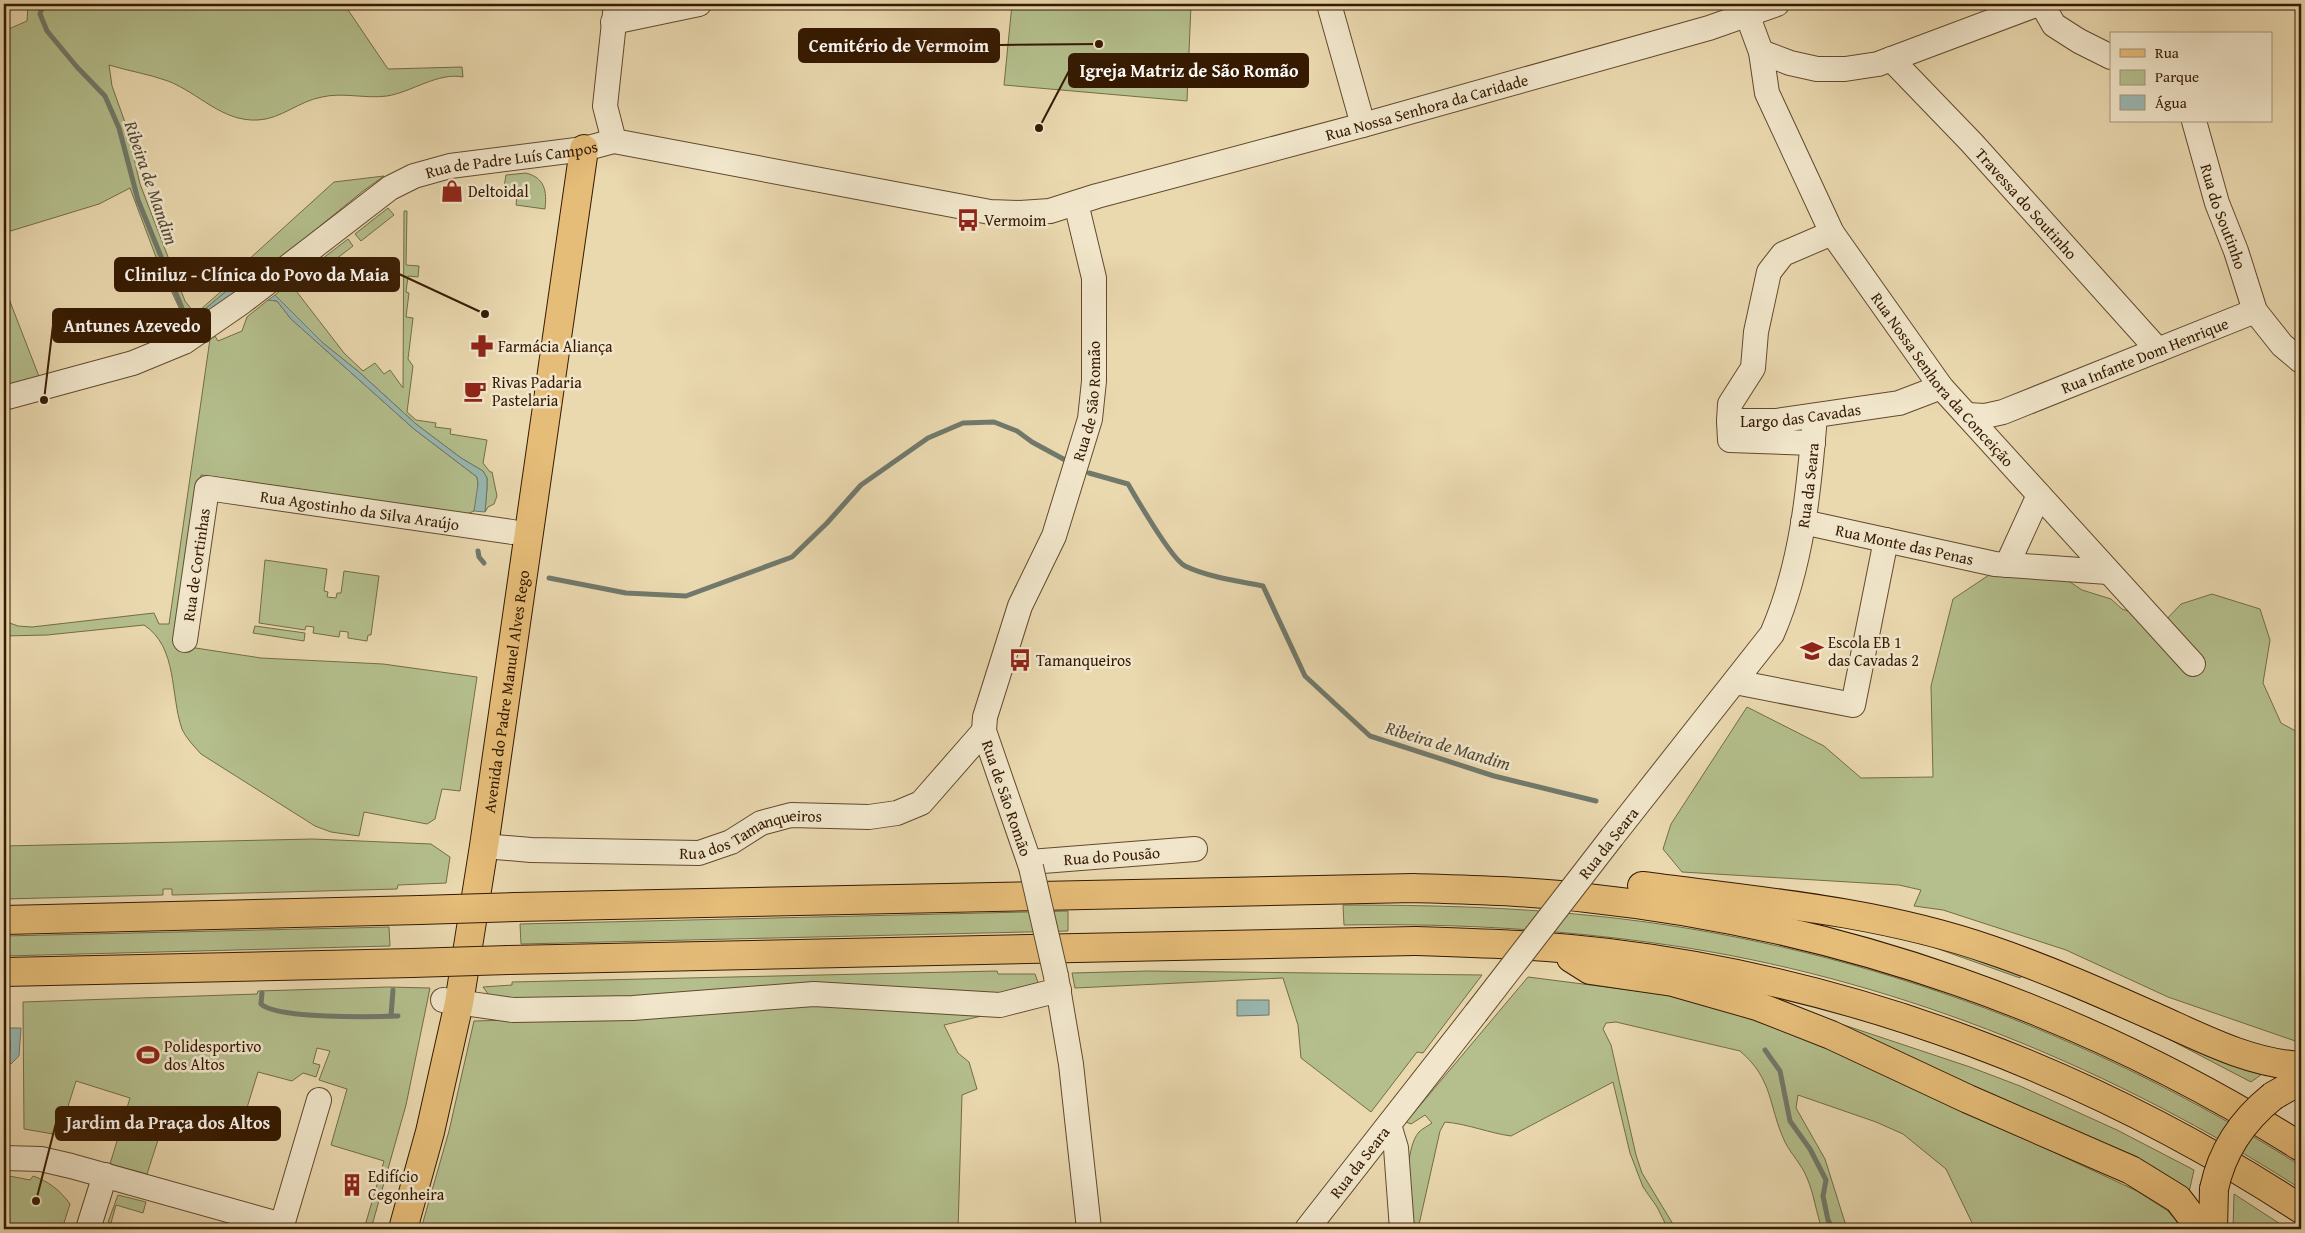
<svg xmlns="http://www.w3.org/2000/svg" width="2305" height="1233" font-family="'Gentium Book Plus',serif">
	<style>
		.green { fill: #b4bf8d; stroke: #746c47 }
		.water { fill: #99b8b2; stroke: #71796b }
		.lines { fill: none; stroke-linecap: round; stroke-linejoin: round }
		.stream { stroke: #71796b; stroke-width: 5 }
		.minor-casing { stroke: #624a2c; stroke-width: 26 }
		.major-casing { stroke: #351a01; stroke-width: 30 }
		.highway-casing { stroke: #351a01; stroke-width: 30 }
		.minor { stroke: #f1e6cb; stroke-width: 24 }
		.major { stroke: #e5bc78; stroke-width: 28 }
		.highway { stroke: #e5bc78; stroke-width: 28 }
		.minor-bridge-casing { stroke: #624a2c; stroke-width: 26; stroke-linecap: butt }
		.major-bridge-casing { stroke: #351a01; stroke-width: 30; stroke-linecap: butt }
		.highway-bridge-casing { stroke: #351a01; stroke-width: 30; stroke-linecap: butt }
		.minor-bridge { stroke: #f1e6cb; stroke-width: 24 }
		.major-bridge { stroke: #e5bc78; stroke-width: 28 }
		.highway-bridge { stroke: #e5bc78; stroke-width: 28 }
		.labels { text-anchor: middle; stroke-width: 5; stroke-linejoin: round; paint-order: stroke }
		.street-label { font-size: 16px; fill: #351a01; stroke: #f1e6cb }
		.poi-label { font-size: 16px; fill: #351a01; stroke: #f1e6cb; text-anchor: start }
		.water-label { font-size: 18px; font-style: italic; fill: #534936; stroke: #f1e6cb }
		.leader { fill: none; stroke: #351a01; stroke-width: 2 }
		.callout-dot { fill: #351a01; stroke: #f1e6cb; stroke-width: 2 }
		.callout { fill: #351a01; stroke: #351a01; stroke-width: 2 }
		.callout-label { font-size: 18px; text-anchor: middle; font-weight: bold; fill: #fff }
	</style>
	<rect width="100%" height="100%" fill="#ead8af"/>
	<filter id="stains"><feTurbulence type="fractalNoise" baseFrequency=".004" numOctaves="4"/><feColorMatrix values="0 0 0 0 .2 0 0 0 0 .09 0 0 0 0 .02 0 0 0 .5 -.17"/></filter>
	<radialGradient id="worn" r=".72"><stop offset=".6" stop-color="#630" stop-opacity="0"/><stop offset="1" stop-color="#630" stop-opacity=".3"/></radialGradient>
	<g class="green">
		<path d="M28,4H344L388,69L462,67L463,77C438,72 412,92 387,96C365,99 343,92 322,97C299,101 281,119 258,120C222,122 199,93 168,81C149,74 128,71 109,65L112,86L127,128L140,184L185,301L193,311L201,309L234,280L247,261L334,182L384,176L363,191L260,275L243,277L198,315L195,316V320L182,332L177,321L184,318L159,265L130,188L99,204L4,233V31L27,21Z"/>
		<polygon points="1012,4 1191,4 1187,101 1004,85"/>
		<path d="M526,173C545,178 547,191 545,209L516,205L517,196L503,194L506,175Z"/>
		<polygon points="388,208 394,215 361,241 355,234"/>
		<polygon points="404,211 407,211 406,265 419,266 418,277 408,276 406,292 409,293 406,317 413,318 408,359 413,366 407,412 416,420 436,423 435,427 451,429 450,434 487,440 483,463 490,472 492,472 497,496 494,504 488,507 485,512 487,488 487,478 483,471 461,458 416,424 359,372 323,343 275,295 290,283 344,353 363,371 375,363 384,374 390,370 403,388"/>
		<polygon points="348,239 353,246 327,266 322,259"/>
		<polygon points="4,286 40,379 4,389"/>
		<path d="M268,300L277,301L291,319L414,429L477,477C479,488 477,500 474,511L467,514L201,475L176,645L261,658L383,664L477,677L460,791L442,789L435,819L427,824L364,812L359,836L331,832L315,826L201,754C194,746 186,738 182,729C170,695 178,647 144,625L47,635L4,636V621L18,626L32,627L154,613L159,624H169L210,339L215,336L218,341L242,331L247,317Z"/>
		<polygon points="265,560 327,569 324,591 328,592 327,597 336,598 337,593 341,593 344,571 379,576 371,635 368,635 367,641 348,638 348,632 340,631 339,637 313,633 314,627 306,626 305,630 259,623"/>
		<polygon points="1995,571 2058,574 2082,590 2111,599 2122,609 2163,623 2181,604 2212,594 2260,609 2270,640 2263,683 2281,723 2301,734 2301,1043 2168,997 2066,950 1943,910 1914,906 1921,890 1899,885 1682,872 1663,849 1671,824 1747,707 1824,746 1861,778 1933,777 1931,686 1953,599"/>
		<polygon points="255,626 305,633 304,641 253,633"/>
		<polygon points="313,839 431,844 450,857 446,883 398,885 397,889 172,895 172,889 163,889 163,895 4,899 4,846"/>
		<path d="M1343,905C1428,905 1512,907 1596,916C1847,942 2089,1031 2301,1166V1189C2116,1070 1906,983 1688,948C1574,930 1460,923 1344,925Z"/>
		<polygon points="1068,911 1068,931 521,944 520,924"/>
		<polygon points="389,927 390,946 4,956 4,936"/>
		<polygon points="1940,942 2266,1073 2266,1076 2262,1074 2251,1082 2159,1034 2022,975 2020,978 1930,946"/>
		<polygon points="997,971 998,974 1035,974 1039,985 1018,995 567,1005 489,995 483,987 512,985 512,982"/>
		<polygon points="1148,971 1482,975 1423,1053 1417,1052 1371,1112 1301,1058 1298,1025 1283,978 1075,988 1072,973"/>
		<path d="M1528,977L1677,996L1757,1019L1813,1040L2137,1191L2168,1211L2183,1229H1975L1946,1169L1903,1134L1876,1122L1798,1095L1796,1108L1825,1159L1847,1229H1822C1816,1212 1814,1194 1807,1178C1802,1165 1791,1154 1785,1142C1768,1106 1774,1080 1740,1051L1616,1022L1606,1023L1603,1029L1611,1045L1636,1155L1642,1173L1676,1229H1668L1657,1207L1643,1187L1630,1153L1613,1082L1511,1136C1489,1133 1468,1124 1445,1122L1440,1131L1418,1229H1406C1407,1207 1404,1148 1419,1132C1423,1128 1428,1126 1432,1123L1425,1115L1411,1124L1406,1122Z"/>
		<polygon points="388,987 430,988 406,1105 371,1229 364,1229 384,1161 331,1145 347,1089 319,1080 330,1051 317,1048 313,1063 320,1065 316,1077 303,1073 292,1081 258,1072 238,1137 203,1127 205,1120 168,1109 147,1174 110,1164 130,1098 76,1081 59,1135 24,1129 23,1002 257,994 258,991"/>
		<polygon points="812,1001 994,1013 944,1025 958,1053 969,1062 977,1089 962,1095 958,1229 421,1229 449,1131 474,1021 550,1019"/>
		<polygon points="1817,1016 1970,1067 2020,1086 2117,1130 2194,1170 2189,1192"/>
		<path d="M4,1175L30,1180L33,1176C48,1181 60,1190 70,1204L62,1229H4Z"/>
		<polygon points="2234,1194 2288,1229 2233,1229"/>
		<polygon points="118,1195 146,1202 143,1213 116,1205 111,1223 108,1222"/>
	</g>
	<g class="water">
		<polygon points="260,275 199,320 192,320 191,318 198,315 243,277"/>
		<polygon points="275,295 323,343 359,372 416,424 461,458 483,471 487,478 487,488 485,512 474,511 478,484 477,477 414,429 291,319 277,301 268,300"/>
		<polygon points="1237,1000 1269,1000 1269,1015 1237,1016"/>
		<polygon points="7,1028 21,1028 19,1056 11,1064 4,1058 10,1051 10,1042 6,1037"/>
	</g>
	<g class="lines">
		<g class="stream">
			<polyline points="43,4 40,14 47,31 77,67 105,96 119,128 138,200 184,313 191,318 197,317"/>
			<path d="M1089,473L1128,484C1137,499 1171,559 1185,566C1208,577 1238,581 1263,586L1305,676L1370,736L1494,776L1596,801"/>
			<polyline points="478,551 479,557 484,563"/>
			<polyline points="549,578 626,593 686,596 792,557 827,523 861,485 928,438 963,423 994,422 1017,431 1032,442 1067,461"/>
			<path d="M262,993L261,1004C276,1019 374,1017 398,1016"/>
			<polyline points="391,1016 393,990"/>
			<polyline points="1765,1050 1780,1071 1790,1121 1810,1149 1826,1180 1823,1196 1828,1220 1833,1229"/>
		</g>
		<defs>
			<g id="minor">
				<polyline points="1329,4 1363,125"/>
				<polyline points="2042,4 2054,25 2079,41 2111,57"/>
				<path id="s1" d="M1747,14L1761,52L1767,93L1832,233L1941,387L2193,664"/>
				<polyline points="613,22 699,4"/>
				<polyline points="1761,52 1790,63 1817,69 1845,69 1878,64 2038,4"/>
				<path id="s2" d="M1891,59L1972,143L2158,350"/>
				<path id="s3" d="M2194,121L2217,203L2236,251L2255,311L2282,345L2301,361"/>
				<polyline points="614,141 605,106 616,4"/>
				<path id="s4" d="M4,398L133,363L184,342L242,302L390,188L414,176L450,166L584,149L614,141L990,212L1020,213L1050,211L1097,196L1363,125L1709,28L1777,4"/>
				<path id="s5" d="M1967,415L1985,416L2003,412L2255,311"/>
				<polyline points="1729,421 1730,404 1753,368 1756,332 1769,272 1783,254 1832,233"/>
				<path id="s6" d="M1813,443L1730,440L1729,421H1776L1899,403L1941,387"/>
				<path id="s7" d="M1803,522L1995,564L2108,572"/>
				<polyline points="2007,565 2039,495"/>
				<path id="s8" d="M185,640L207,488L512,532"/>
				<polyline points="1735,682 1853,705 1886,540"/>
				<path id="s9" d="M1612,837L1772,634C1802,565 1809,490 1815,416"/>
				<path id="s10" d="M484,846L531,850L699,853L731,842L761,823L791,815L869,817L897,813L921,803L984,731"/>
				<path id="s11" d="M1030,862L1195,849"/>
				<path id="s12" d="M1031,867L984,731L985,717L1020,606L1054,536L1090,419L1094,381V278L1076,203"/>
				<polyline points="1056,976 1071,1064 1089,1229"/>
				<polyline points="443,1000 513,1010 633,1008 814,994 1000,1005 1059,990"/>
				<polyline points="1389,1125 1396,1148 1402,1229"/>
				<polyline points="4,1158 41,1159 71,1166 282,1225 319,1100"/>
				<polyline points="88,1229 105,1175"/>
				<path id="s13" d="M1307,1229L1476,1013"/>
			</g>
			<g id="major">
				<polyline points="2273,1096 2301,1080"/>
				<path id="s14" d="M403,1229L430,1132L459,1003L484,846L584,149"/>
				<polyline points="2213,1229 2214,1189"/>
			</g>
			<g id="highway">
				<path d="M1642,886C1758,901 1879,911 1991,950C2047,969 2101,993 2155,1017C2202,1038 2249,1063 2301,1066"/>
				<path d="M516,907L1414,888C1472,890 1530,891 1587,898C1841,925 2085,1011 2301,1147"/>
				<polyline points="4,920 420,910"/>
				<polyline points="1571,958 1590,970 1673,982 1757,1006 1831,1035 1968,1099 2131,1170 2178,1199 2201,1229"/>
				<path d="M508,960L1415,941C1479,943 1544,945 1608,953C1856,983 2093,1073 2301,1209"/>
				<polyline points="4,972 412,963"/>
			</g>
		</defs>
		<use href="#minor" class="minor-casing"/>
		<use href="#major" class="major-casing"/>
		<use href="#highway" class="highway-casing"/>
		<use href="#minor" class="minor"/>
		<use href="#major" class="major"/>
		<use href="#highway" class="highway"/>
		<defs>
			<g id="minor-bridge">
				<polyline points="1031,867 1056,976"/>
				<polyline points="1476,1013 1612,837"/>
			</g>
			<path id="major-bridge" d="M2214,1189C2222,1150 2243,1120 2273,1096"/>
			<g id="highway-bridge">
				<polyline points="420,910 516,907"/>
				<polyline points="412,963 508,960"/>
			</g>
		</defs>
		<use href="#minor-bridge" class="minor-bridge-casing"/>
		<use href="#major-bridge" class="major-bridge-casing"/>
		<use href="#highway-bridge" class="highway-bridge-casing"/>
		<use href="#minor-bridge" class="minor-bridge"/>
		<use href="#major-bridge" class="major-bridge"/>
		<use href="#highway-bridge" class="highway-bridge"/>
	</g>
	<defs>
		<symbol id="shop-bare" viewBox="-9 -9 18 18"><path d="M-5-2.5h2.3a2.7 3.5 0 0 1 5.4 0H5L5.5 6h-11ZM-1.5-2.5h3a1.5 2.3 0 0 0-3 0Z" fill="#8f2418" stroke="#f1e6cb" stroke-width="2.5" paint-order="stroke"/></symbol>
		<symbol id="bus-bare" viewBox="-9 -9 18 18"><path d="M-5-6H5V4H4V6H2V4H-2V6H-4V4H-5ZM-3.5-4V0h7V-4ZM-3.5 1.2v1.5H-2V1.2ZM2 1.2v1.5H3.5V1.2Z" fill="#8f2418" stroke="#f1e6cb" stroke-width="2.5" paint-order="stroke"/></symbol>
		<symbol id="pharmacy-bare" viewBox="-9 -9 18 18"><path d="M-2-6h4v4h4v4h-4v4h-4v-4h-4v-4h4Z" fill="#8f2418" stroke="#f1e6cb" stroke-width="2.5" paint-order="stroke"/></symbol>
		<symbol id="cafe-bare" viewBox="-9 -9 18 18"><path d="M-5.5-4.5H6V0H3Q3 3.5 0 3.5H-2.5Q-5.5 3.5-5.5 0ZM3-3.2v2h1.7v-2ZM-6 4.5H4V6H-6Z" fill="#8f2418" stroke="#f1e6cb" stroke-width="2.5" paint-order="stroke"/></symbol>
		<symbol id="school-bare" viewBox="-9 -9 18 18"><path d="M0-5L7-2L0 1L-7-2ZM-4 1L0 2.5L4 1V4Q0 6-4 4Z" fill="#8f2418" stroke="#f1e6cb" stroke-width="2.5" paint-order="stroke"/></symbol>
		<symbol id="stadium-bare" viewBox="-9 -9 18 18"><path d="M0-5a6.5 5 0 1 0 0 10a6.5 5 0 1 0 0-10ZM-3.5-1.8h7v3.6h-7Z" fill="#8f2418" stroke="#f1e6cb" stroke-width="2.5" paint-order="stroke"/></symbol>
		<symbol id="building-bare" viewBox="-9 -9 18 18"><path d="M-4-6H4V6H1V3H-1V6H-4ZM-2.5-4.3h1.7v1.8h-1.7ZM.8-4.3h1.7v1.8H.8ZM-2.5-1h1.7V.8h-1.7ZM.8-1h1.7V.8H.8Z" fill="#8f2418" stroke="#f1e6cb" stroke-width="2.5" paint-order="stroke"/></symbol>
	</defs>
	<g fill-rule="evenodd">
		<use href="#shop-bare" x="436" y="175" width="32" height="32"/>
		<use href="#bus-bare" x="952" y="204" width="32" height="32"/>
		<use href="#pharmacy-bare" x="466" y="330" width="32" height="32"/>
		<use href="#cafe-bare" x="459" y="375" width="32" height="32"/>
		<use href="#school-bare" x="1796" y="635" width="32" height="32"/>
		<use href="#bus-bare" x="1004" y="644" width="32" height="32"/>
		<use href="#stadium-bare" x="132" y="1039" width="32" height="32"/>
		<use href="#building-bare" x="336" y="1169" width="32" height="32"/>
	</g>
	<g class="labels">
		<g class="street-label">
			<text dy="6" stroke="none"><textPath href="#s4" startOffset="1510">Rua Nossa Senhora da Caridade</textPath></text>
			<text dy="6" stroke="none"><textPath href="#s4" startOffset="572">Rua de Padre Luís Campos</textPath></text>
			<text dy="6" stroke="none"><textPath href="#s2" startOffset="198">Travessa do Soutinho</textPath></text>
			<text dy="6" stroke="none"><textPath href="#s3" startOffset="100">Rua do Soutinho</textPath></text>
			<text dy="6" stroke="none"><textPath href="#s5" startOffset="189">Rua Infante Dom Henrique</textPath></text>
			<text dy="6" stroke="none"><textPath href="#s1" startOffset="420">Rua Nossa Senhora da Conceição</textPath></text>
			<text dy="6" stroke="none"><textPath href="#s12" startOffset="492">Rua de São Romão</textPath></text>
			<text dy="6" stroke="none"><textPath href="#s6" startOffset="174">Largo das Cavadas</textPath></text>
			<text dy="6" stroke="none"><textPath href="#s9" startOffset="412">Rua da Seara</textPath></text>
			<text dy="6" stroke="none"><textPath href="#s8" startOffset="308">Rua Agostinho da Silva Araújo</textPath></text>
			<text dy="6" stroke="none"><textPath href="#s7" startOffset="104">Rua Monte das Penas</textPath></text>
			<text dy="6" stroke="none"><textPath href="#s8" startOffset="76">Rua de Cortinhas</textPath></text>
			<text dy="6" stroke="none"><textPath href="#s14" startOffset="548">Avenida do Padre Manuel Alves Rego</textPath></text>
			<text transform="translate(1007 798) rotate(71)" y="6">Rua de São Romão</text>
			<text dy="6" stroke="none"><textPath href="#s10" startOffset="271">Rua dos Tamanqueiros</textPath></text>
			<text transform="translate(1608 843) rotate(-52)" y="6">Rua da Seara</text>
			<text dy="6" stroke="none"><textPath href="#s11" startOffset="82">Rua do Pousão</textPath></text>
			<text dy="6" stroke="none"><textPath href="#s13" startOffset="85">Rua da Seara</textPath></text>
		</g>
		<g class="poi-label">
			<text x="468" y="197">Deltoidal</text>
			<text x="984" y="226">Vermoim</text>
			<text x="498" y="352">Farmácia Aliança</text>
			<text x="492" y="388">Rivas Padaria<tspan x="492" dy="18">Pastelaria</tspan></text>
			<text x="1828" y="648">Escola EB 1<tspan x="1828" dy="18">das Cavadas 2</tspan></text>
			<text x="1036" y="666">Tamanqueiros</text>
			<text x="164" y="1052">Polidesportivo<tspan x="164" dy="18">dos Altos</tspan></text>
			<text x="368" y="1182">Edifício<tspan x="368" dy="18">Cegonheira</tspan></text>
		</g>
		<g class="water-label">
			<text transform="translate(151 183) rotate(71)" y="6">Ribeira de Mandim</text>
			<text transform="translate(1448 746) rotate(17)" y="6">Ribeira de Mandim</text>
		</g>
	</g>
	<path class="leader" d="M1099 44L999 45M1039 128L1069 71M485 314L399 274M44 400L53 325M36 1201L56 1123"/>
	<g class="callout-dot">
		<circle cx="1099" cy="44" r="5"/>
		<circle cx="1039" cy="128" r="5"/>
		<circle cx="485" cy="314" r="5"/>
		<circle cx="44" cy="400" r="5"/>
		<circle cx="36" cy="1201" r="5"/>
	</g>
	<g class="callout">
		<rect x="799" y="29" width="200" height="33" rx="5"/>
		<rect x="1069" y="54" width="239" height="33" rx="5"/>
		<rect x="115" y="258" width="284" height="33" rx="5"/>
		<rect x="53" y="309" width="157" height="33" rx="5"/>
		<rect x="56" y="1107" width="224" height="33" rx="5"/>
	</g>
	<g class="callout-label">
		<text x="899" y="52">Cemitério de Vermoim</text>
		<text x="1189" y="77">Igreja Matriz de São Romão</text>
		<text x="257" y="281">Cliniluz - Clínica do Povo da Maia</text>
		<text x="132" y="332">Antunes Azevedo</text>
		<text x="168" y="1129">Jardim da Praça dos Altos</text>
	</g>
	<rect width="2305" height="1233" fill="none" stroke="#ead8af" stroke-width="20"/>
	<rect x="5" y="5" width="2295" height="1223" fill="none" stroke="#351a01" stroke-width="2.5"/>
	<rect x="10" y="10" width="2285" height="1213" fill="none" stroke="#351a01"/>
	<rect x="2110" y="32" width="162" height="90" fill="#f1e6cb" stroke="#a6947a"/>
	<rect x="2120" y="49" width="25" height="8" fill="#e5bc78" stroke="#a6947a"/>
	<text x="2155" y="58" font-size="15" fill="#351a01">Rua</text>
	<rect x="2120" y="70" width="25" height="15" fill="#b4bf8d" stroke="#a6947a"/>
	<text x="2155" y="82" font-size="15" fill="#351a01">Parque</text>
	<rect x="2120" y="95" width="25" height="15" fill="#99b8b2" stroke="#a6947a"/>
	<text x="2155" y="108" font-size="15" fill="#351a01">Água</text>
	<rect width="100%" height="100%" filter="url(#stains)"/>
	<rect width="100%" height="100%" fill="url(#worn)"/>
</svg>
